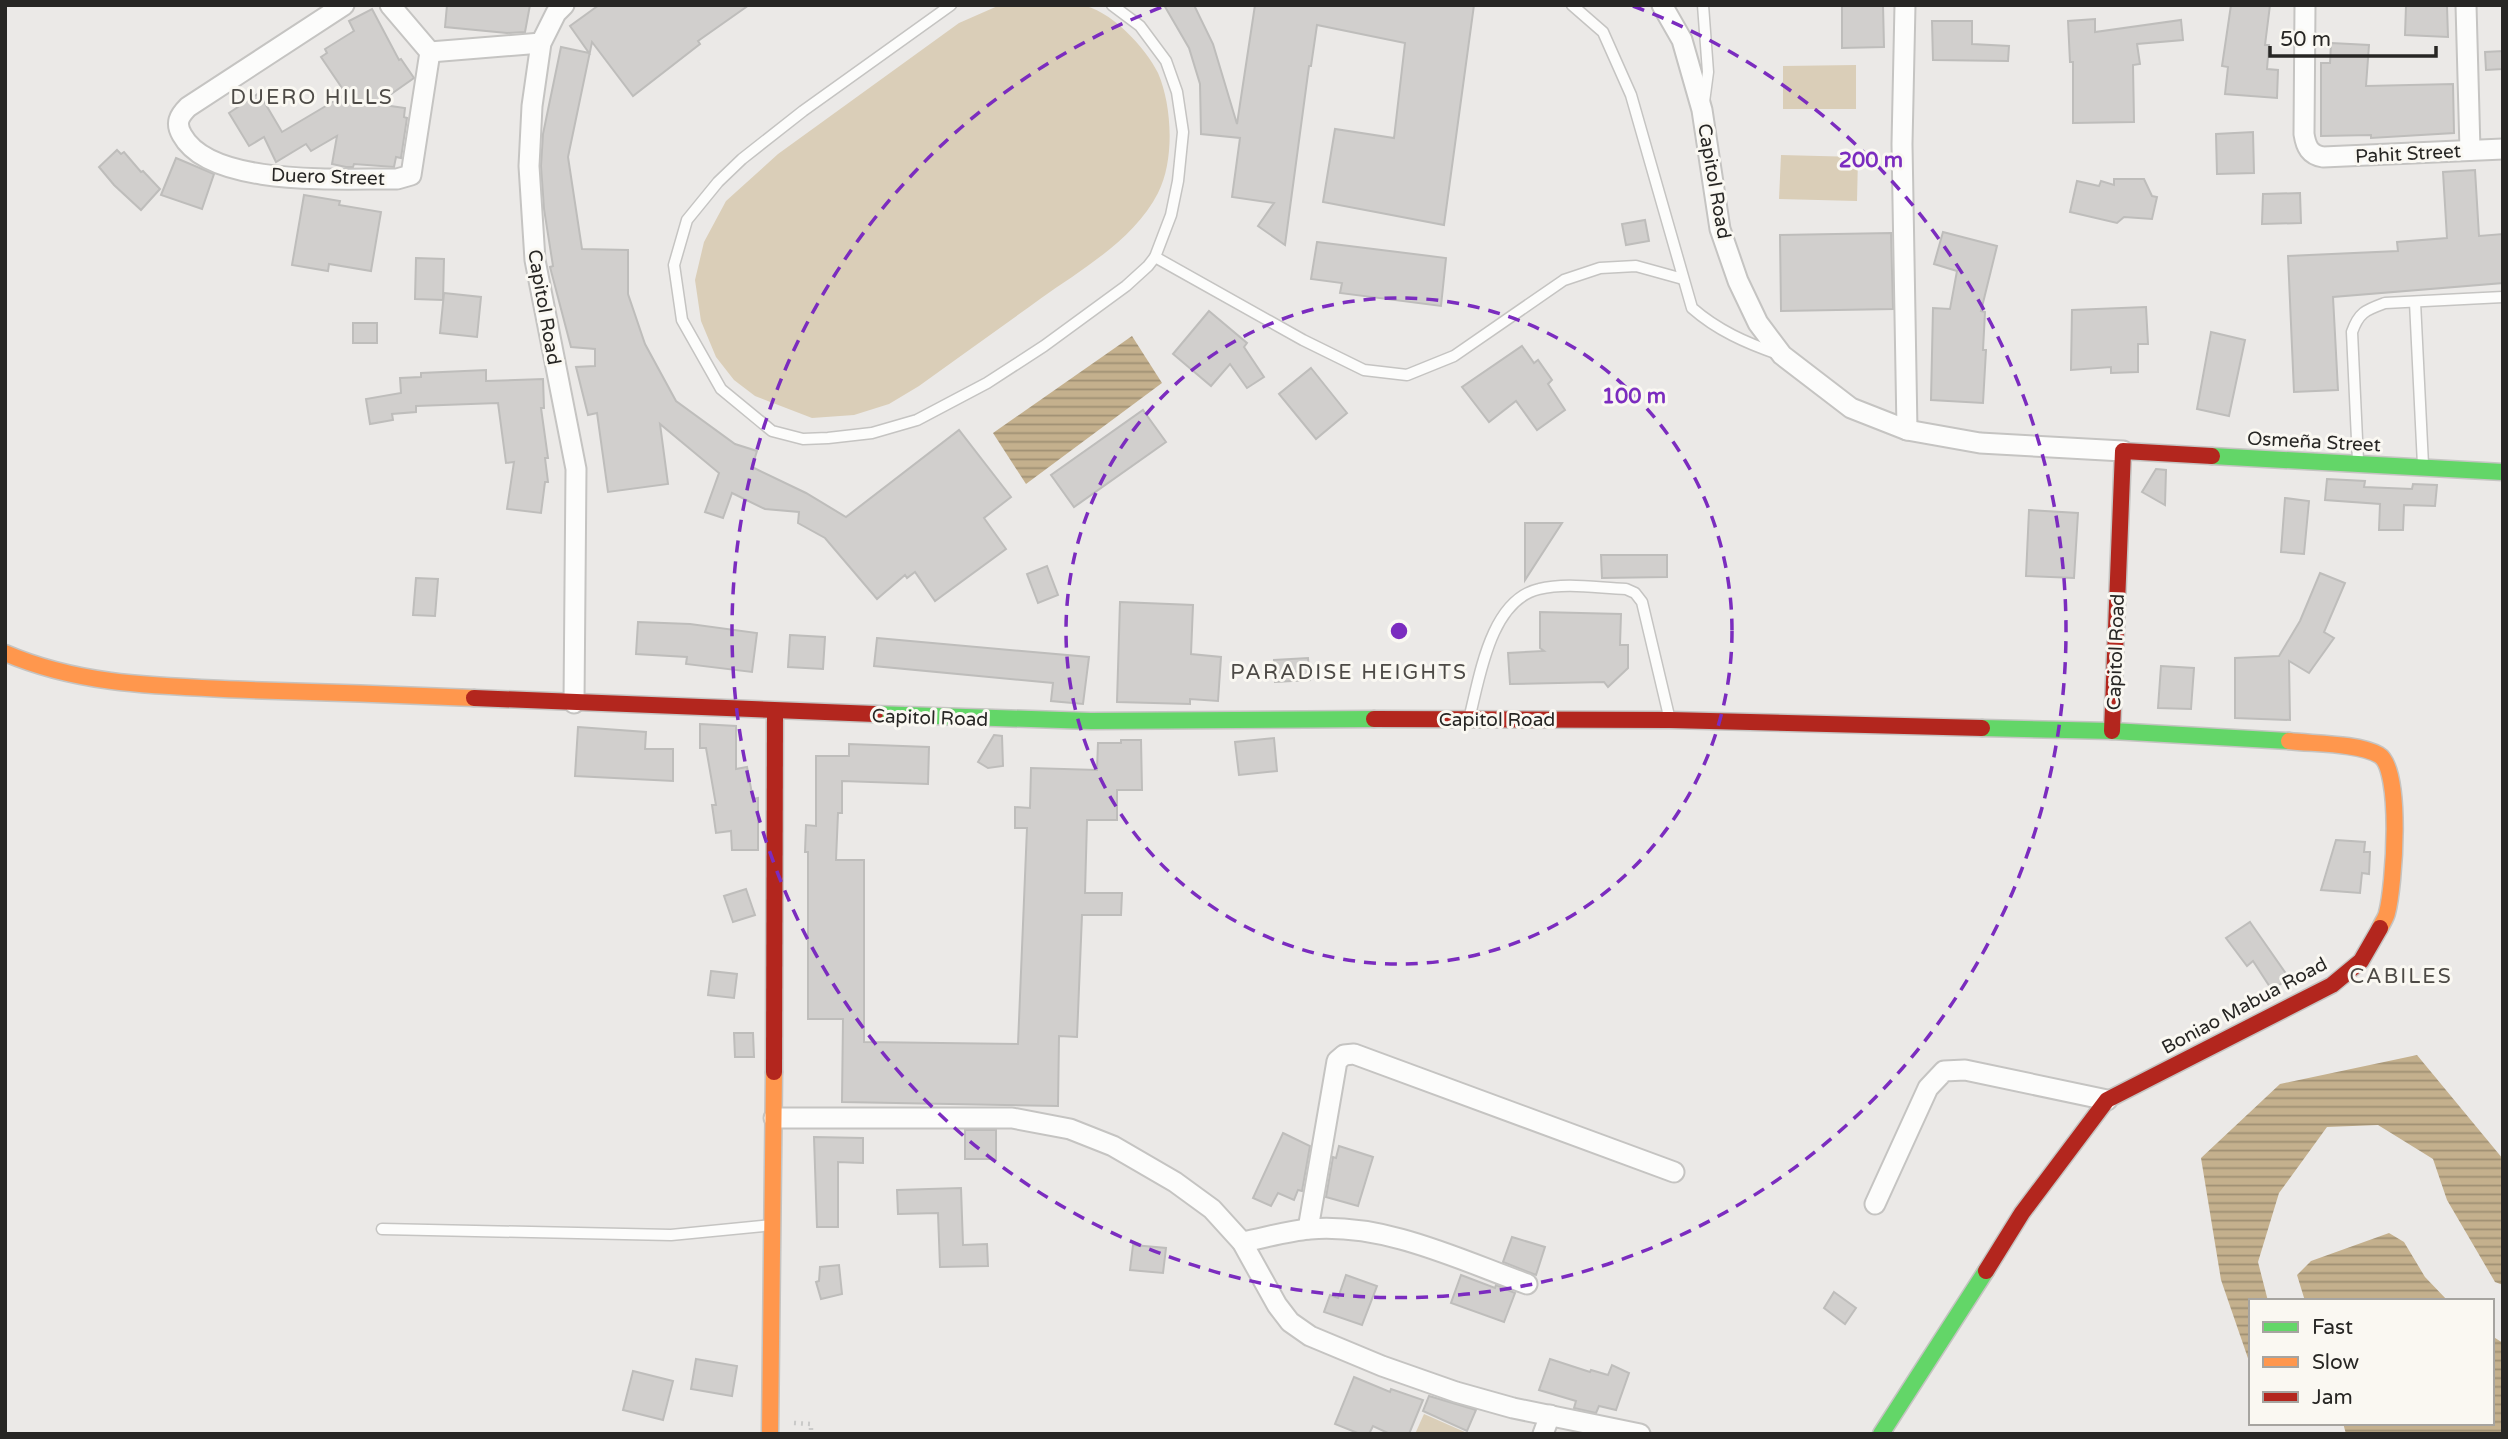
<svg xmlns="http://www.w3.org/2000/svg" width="2508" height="1439" font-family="'Varela Round',sans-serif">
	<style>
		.garden { fill: #daceb8 }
		.water { fill: url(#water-rules) }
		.building { fill: #d1cfcd; stroke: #bebdbb; stroke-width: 2 }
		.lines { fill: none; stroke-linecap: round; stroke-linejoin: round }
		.lane-casing { stroke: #c5c4c2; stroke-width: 13 }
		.street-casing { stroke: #c5c4c2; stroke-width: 23 }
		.fast-casing { stroke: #c5c4c2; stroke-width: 19 }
		.slow-casing { stroke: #c5c4c2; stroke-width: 19 }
		.jam-casing { stroke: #c5c4c2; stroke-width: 19 }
		.path { stroke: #c9c9c8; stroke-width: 4.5; stroke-dasharray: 2 5; stroke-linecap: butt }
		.lane { stroke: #fcfcfb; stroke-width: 10 }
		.street { stroke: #fcfcfb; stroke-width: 19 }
		.fast { stroke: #63d668; stroke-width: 16 }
		.slow { stroke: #ff974d; stroke-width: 16 }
		.jam { stroke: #b3261e; stroke-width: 16 }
		.ring { fill: none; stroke: #7b2cbf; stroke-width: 3.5; stroke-dasharray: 12 9 }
		.labels { text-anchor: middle; stroke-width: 6; stroke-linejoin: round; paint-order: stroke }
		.street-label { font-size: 19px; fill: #272624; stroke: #faf8f2 }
		.neighbourhood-label { font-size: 21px; letter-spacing: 2px; fill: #4d4a46; stroke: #faf8f2 }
		.centre { fill: #7b2cbf; stroke: #faf8f2; stroke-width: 3.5 }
		.ring-label { font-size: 21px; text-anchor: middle; font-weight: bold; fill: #7b2cbf; stroke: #faf8f2; stroke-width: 6; stroke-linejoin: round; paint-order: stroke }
	</style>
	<defs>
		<pattern id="water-rules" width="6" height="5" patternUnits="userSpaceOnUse" patternTransform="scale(1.75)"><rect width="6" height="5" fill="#c4b08d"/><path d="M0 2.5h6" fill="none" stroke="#9f8f73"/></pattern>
	</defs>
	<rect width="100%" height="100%" fill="#ebe9e7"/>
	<g class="garden">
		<path d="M1000,5C1026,5 1054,3 1080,5C1109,8 1146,48 1158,73C1172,105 1175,160 1158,193C1134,240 1082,269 1040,299C1000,328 959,357 919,386L889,404L854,415L812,418L755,396L734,380L716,357L701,321L695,280L704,242L726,201L778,154L959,23Z"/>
		<polygon points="1856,65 1856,109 1783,109 1783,66"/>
		<polygon points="1781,155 1858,157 1857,201 1779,199"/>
		<polygon points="1424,1414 1467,1433 1466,1434 1415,1434"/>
	</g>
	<g class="water">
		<polygon points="1132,336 1162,383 1026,484 993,433"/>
		<polygon points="2417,1055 2503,1159 2503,1285 2495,1282 2447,1200 2433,1159 2378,1125 2327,1127 2279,1193 2258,1262 2268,1301 2251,1301 2251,1367 2221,1280 2201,1158 2280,1084"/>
		<polygon points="2389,1233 2404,1242 2425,1277 2448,1301 2305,1301 2297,1275 2311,1261"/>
		<polygon points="2492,1336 2503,1343 2503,1434 2346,1434 2343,1423 2492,1423"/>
	</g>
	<g class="building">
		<polygon points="447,5 530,5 525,32 507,33 445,27"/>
		<polygon points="599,5 749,5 698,41 700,44 633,96 592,42 568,157 582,249 628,250 628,294 645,344 676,401 735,444 757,451 752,467 806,493 846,517 959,430 1011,497 984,518 1006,549 935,601 915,572 907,578 905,575 877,599 825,538 798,523 799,512 765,509 732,493 723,518 705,512 719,473 660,424 668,484 608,492 597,413 588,415 576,367 595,366 595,349 571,347 550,267 553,266 544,209 541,166 543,134 561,47 589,53 570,26"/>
		<polygon points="1164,5 1194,5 1213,44 1237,124 1255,5 1474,5 1444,225 1323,202 1335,129 1394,138 1405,43 1317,25 1311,66 1309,66 1285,245 1258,226 1274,203 1232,197 1240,138 1201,134 1200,84 1189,48"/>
		<polygon points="1842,5 1883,5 1884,47 1842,48"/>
		<polygon points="2231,5 2270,5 2265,45 2269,45 2267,69 2278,70 2277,98 2225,94 2228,67 2222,66"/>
		<polygon points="2406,6 2447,6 2448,37 2405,35"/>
		<polygon points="372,9 399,60 401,59 414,78 377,104 405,108 404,117 407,118 401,158 396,157 394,167 354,164 353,167 346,167 332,164 337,136 311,151 306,144 276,162 264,137 249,146 229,113 259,93 282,132 346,94 321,57 327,53 325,49 354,31 349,21"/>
		<polygon points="2095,19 2095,32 2181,20 2183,40 2137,44 2140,64 2133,65 2134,122 2073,123 2073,62 2070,62 2068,21"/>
		<polygon points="1932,21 1972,21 1972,44 2009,46 2008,61 1933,60"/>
		<polygon points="2331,43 2369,45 2366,86 2453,84 2454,133 2371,138 2371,135 2321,136 2321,63 2330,63"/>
		<polygon points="2503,51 2503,69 2486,70 2485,52"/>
		<polygon points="2253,132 2254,173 2217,174 2216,134"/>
		<polygon points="117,150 121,154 124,152 141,172 143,171 160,189 141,210 114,185 99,167"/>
		<polygon points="176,158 214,174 202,209 161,195"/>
		<polygon points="2475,170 2479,236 2503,234 2503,283 2333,297 2338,390 2294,392 2288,256 2398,251 2397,242 2447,238 2443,172"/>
		<polygon points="2114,179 2144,179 2152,196 2157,197 2152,219 2124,217 2117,223 2070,212 2077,181 2099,186 2101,181 2114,185"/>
		<polygon points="2300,193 2301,223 2262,224 2263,194"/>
		<polygon points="304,195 340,201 339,205 381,212 371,271 329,264 328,271 292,265"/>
		<polygon points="1645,220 1649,241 1626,245 1622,224"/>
		<polygon points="1943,232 1997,246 1981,311 1985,312 1983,350 1986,350 1983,403 1931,400 1933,308 1950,309 1957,271 1934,264"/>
		<polygon points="1891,233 1893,309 1781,311 1780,235"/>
		<polygon points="1317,242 1446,258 1441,306 1340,293 1342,283 1311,279"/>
		<polygon points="416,258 444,259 443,300 415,299"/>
		<polygon points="444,293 481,297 477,337 440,333"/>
		<polygon points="2146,307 2148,344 2138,344 2138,372 2111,373 2111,367 2071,370 2072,310"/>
		<polygon points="1209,311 1247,343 1244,347 1264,377 1247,388 1230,364 1211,386 1173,354"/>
		<rect x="353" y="323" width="24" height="20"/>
		<polygon points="2211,332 2245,340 2229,416 2197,409"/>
		<polygon points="1522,346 1534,363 1538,360 1552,380 1548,384 1565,410 1537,430 1516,401 1489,422 1462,387"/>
		<polygon points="1311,368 1347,413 1316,439 1279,394"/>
		<polygon points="486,370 486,381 543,379 544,408 541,408 548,458 545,458 548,482 545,482 541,513 507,509 514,462 506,463 498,403 416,406 416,412 392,414 393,420 370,424 366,399 401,393 400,378 421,377 421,373"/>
		<polygon points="1143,410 1166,442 1074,507 1051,475"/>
		<polygon points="2156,469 2166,470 2165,505 2142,492"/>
		<polygon points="2327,479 2365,481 2364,487 2412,489 2413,484 2437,485 2435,506 2404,505 2403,530 2379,530 2380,504 2325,500"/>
		<polygon points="2285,498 2309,501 2304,554 2281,552"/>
		<polygon points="2029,510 2078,513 2074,578 2026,576"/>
		<polygon points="1525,523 1562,523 1525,580"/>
		<polygon points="1601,555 1667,555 1667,577 1602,578"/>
		<polygon points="1047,566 1058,595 1038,603 1027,574"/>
		<polygon points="2320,573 2345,583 2324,632 2334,638 2309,673 2289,661 2290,720 2235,718 2235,658 2279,656 2300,621"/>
		<polygon points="416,578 438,579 435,616 413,615"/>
		<polygon points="1120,602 1193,605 1191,654 1221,657 1218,701 1190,699 1190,704 1117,702"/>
		<polygon points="1540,612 1621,614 1620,645 1628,645 1628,668 1608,687 1604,682 1510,684 1508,653 1544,651 1540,648"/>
		<polygon points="638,622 690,624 757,633 752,672 686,664 687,657 636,654"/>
		<polygon points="790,635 825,637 823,669 788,667"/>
		<polygon points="877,638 1089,657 1083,704 1051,701 1053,683 874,666"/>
		<polygon points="1308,658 1310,680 1275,682 1274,660"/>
		<polygon points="2161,666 2194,668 2191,709 2158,708"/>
		<polygon points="700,724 736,726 736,769 747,767 753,799 758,798 758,850 732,850 731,831 716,833 712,805 716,805 706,748 700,748"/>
		<polygon points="578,727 646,732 645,749 673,749 673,781 575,776"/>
		<polygon points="994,735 1002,736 1003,766 988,768 978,762"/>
		<polygon points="1274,738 1277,771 1239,775 1235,742"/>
		<polygon points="1121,740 1141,740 1142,790 1117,790 1117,820 1087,820 1085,893 1122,893 1121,915 1082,915 1077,1037 1059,1036 1058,1106 842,1102 843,1019 808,1019 808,852 805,852 806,825 816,826 816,756 849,756 849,744 929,747 928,784 842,781 842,813 838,813 836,860 864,860 864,1042 1018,1044 1027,828 1015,828 1015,807 1030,808 1031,768 1097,770 1098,743 1121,743"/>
		<polygon points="2336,840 2365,842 2364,852 2370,852 2369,874 2362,873 2360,893 2321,890"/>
		<polygon points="746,889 755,915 733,922 724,896"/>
		<polygon points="2250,922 2289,978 2272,990 2253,961 2247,966 2226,938"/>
		<polygon points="711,971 737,974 734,998 708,995"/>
		<polygon points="734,1033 753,1033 754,1057 735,1057"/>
		<rect x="965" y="1130" width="31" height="29"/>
		<polygon points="1283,1133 1310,1146 1302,1191 1298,1190 1294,1200 1278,1193 1271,1206 1253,1198"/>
		<polygon points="814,1137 863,1138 863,1163 838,1162 838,1227 817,1227"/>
		<polygon points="1339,1146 1373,1157 1358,1206 1326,1197 1333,1157 1336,1158"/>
		<polygon points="961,1188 963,1245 987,1244 988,1266 940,1267 938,1213 898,1214 897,1190"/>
		<polygon points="1512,1237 1545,1247 1536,1275 1503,1262"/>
		<polygon points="1133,1245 1166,1248 1163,1273 1130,1270"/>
		<polygon points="839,1265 842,1294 821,1299 816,1282 819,1281 820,1267"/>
		<polygon points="1346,1275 1377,1286 1362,1325 1324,1312 1330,1295 1338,1298"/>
		<polygon points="1461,1275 1495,1288 1496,1285 1515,1293 1504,1322 1451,1303"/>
		<polygon points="1834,1292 1856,1308 1845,1324 1824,1308"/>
		<polygon points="696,1359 737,1366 732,1396 691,1389"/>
		<polygon points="1550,1359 1590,1372 1591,1370 1608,1375 1612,1365 1629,1373 1616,1410 1599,1406 1596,1413 1574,1408 1576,1401 1539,1390"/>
		<polygon points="633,1371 673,1381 663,1420 623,1410"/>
		<polygon points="1354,1377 1390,1392 1391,1389 1423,1400 1409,1434 1390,1434 1373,1426 1369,1434 1360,1434 1335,1424"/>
		<polygon points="1429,1396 1476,1410 1467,1431 1423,1411"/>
	</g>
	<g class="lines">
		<defs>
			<g id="lane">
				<polyline points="951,5 803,111 742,159 718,182 687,220 674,265 682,320 721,389 772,431 803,439 828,438 872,433 917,420 987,383 1044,346 1126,286 1148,266 1155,257 1171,215 1178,181 1183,132 1177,92 1166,61 1140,26 1112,5"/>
				<path d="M1572,5L1603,32L1631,95L1692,308C1717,330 1746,343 1778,354"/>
				<polyline points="1703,5 1708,72 1704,102"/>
				<polyline points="1155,257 1303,340 1364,370 1407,375 1454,356 1564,280 1600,268 1636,266 1683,279"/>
				<polyline points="2415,302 2423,465"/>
				<path d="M2358,461L2352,332C2359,312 2366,310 2385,303L2503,297"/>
				<path d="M1470,715C1480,675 1491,600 1539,589C1566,582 1598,588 1626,589L1635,593L1642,602L1669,716"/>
				<polyline points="382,1229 671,1235 773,1225"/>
			</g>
			<g id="street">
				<path d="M344,5L188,107C179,116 175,123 182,135C211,188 344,178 397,179L411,175L430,52L390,5"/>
				<polyline points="564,5 556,13 541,43 532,106 529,166 535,260 576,469 574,703"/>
				<polyline points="1662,5 1682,40 1702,110 1720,229 1738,281 1758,323 1782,355 1851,408 1907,430 1980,443 2123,451"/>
				<polyline points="1905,5 1902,144 1907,430"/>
				<path d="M2305,5L2304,134C2306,147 2310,155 2323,157L2503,149"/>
				<polyline points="2466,5 2470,150"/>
				<polyline points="430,52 541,43"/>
				<polyline points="774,1118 1012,1118 1070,1129 1113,1146 1175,1182 1212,1209 1242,1242 1277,1305 1290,1322 1310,1336 1382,1366 1456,1392 1513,1408 1640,1434"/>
				<polyline points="1875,1204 1928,1088 1944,1071 1965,1070 2107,1100"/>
				<polyline points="1308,1229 1337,1061 1344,1055 1354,1054 1674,1172"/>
				<path d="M1242,1242C1264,1238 1287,1231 1310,1229C1385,1223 1458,1259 1527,1284"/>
				<polyline points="1543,1434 1550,1415"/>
			</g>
			<g id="fast">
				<polyline points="2212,456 2503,472"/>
				<polyline points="875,714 1091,721 1374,719"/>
				<polyline points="1982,728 2112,731 2289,741"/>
				<polyline points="1881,1434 1986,1271"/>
			</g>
			<g id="slow">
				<path d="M5,653C84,687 166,686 250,690C325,692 399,695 474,698"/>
				<path d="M2289,741C2313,744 2358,743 2379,755C2403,769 2394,887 2387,913C2386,918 2382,923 2380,928"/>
				<polyline points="770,1434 774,1072"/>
			</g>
			<g id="jam">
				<polyline points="474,698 875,714"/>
				<polyline points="1374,719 1670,720 1982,728"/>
				<polyline points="2112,731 2123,451 2212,456"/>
				<polyline points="774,1072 775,711"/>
				<polyline points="1986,1271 2022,1213 2107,1100 2332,985 2361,961 2380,928"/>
			</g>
		</defs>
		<use href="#lane" class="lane-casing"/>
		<use href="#street" class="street-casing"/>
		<use href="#fast" class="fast-casing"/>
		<use href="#slow" class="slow-casing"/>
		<use href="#jam" class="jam-casing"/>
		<polyline class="path" points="794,1423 811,1424 811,1434"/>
		<use href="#lane" class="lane"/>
		<use href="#street" class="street"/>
		<use href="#fast" class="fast"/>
		<use href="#slow" class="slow"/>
		<use href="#jam" class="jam"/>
	</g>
	<g class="ring">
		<circle cx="1399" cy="631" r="333"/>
		<path d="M1633 6A667 667 0 1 1 1165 6"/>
	</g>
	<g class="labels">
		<g class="street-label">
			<text transform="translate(2408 153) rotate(-3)" y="7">Pahit Street</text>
			<text transform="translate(328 176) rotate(2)" y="7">Duero Street</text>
			<text transform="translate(1715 181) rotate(80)" y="7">Capitol Road</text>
			<text transform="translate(545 307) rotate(80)" y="7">Capitol Road</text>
			<text transform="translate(2314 441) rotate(3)" y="7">Osmeña Street</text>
			<text transform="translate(2115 652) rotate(-88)" y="7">Capitol Road</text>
			<text transform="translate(930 717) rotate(2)" y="7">Capitol Road</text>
			<text x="1497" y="726">Capitol Road</text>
			<text transform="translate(2244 1005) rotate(-28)" y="7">Boniao Mabua Road</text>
		</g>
		<g class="neighbourhood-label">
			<text x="312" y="104">DUERO HILLS</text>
			<text x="1349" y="679">PARADISE HEIGHTS</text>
			<text x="2401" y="983">CABILES</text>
		</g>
	</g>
	<circle cx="1399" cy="631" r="10" class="centre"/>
	<g class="ring-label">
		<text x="1871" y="167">200 m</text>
		<text x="1634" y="403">100 m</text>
	</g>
	<rect width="2508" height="1439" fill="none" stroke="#272624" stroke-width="14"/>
	<rect x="2249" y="1299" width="245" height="126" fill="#faf8f2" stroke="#a6a4a0" stroke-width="2"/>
	<rect x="2263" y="1322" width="35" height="10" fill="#63d668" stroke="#a6a4a0" stroke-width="2"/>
	<text x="2312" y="1334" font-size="21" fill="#272624">Fast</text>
	<rect x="2263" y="1357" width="35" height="10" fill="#ff974d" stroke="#a6a4a0" stroke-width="2"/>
	<text x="2312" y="1369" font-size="21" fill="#272624">Slow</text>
	<rect x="2263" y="1392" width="35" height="10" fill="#b3261e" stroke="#a6a4a0" stroke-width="2"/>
	<text x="2312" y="1404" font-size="21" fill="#272624">Jam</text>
	<path d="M2270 46v10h166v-10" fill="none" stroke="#272624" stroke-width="3.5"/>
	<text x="2280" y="46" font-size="21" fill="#272624" stroke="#faf8f2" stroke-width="5" paint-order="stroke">50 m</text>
</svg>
